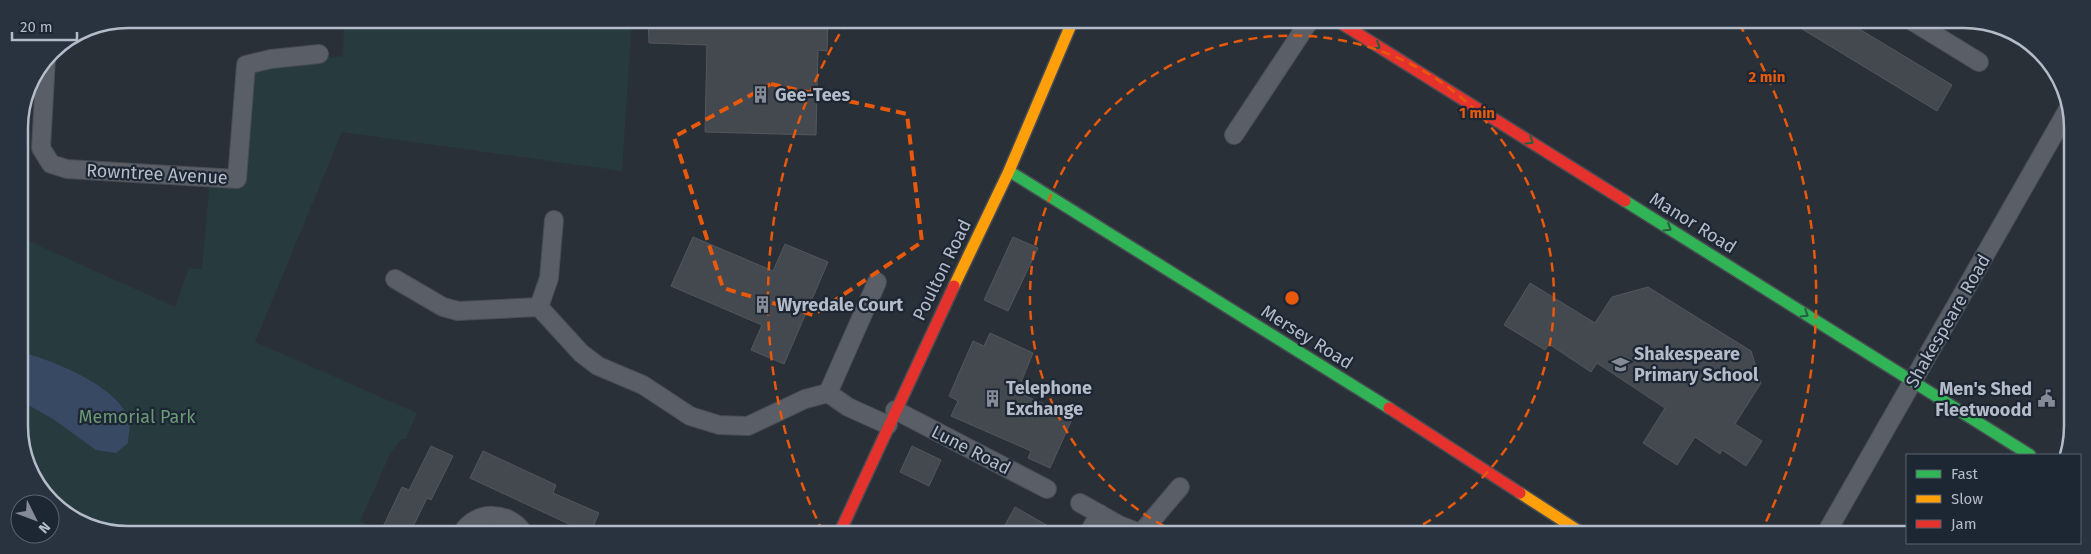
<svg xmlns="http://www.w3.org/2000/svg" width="2091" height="554" font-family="'Fira Sans',sans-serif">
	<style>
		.green { fill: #273a3e }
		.water { fill: #384963 }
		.building { fill: #444950; stroke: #52575f }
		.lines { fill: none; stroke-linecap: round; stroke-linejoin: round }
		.street-casing { stroke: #484c53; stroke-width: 20 }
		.fast-casing { stroke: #484c53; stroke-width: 14 }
		.slow-casing { stroke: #484c53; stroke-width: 14 }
		.jam-casing { stroke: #484c53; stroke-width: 14 }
		.street { stroke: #5a5e66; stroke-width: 18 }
		.fast { stroke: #30b455; stroke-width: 11 }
		.slow { stroke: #ff9f0a; stroke-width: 11 }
		.jam { stroke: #e5322d; stroke-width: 11 }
		.oneway { stroke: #255f41 }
		.marked { fill: none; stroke: #e8590c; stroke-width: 4; stroke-dasharray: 10 6; stroke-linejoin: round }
		.ring { fill: none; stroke: #e8590c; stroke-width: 2.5; stroke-dasharray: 9 6 }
		.labels { text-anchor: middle; stroke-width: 4.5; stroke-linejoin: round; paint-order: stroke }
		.poi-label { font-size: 18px; font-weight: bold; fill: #b4bcc9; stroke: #1d2633; text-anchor: start }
		.street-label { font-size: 18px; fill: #b4bcc9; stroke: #1d2633 }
		.park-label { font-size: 18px; fill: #6b9a76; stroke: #1d2633 }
		.rim { fill: none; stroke: #b4bcc9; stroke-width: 2.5 }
		.centre { fill: #e8590c; stroke: #1d2633; stroke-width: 2.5 }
		.ring-label { font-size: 15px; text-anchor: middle; font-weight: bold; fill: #e8590c; stroke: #1d2633; stroke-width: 4.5; stroke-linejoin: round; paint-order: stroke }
	</style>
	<rect width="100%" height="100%" fill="#2a3038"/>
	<polygon class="green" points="344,19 632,19 622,171 342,132 255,342 417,413 406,439 402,439 391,452 360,521 365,523 361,533 106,533 51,504 21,448 20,237 175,307 189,268 202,269 210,178 236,179 246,65 343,56"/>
	<path class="water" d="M20,352C51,359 120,387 129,420C131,426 128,436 128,443L116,453L96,450L53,419L21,401Z"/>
	<g class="building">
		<polygon points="648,19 828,20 827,51 818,50 816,135 705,132 707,45 649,43"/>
		<polygon points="1789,21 1846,21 1952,85 1937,111"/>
		<polygon points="693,237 773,271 785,244 828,262 784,364 751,350 762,325 671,286"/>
		<polygon points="1013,237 1038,248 1008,311 984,300"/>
		<polygon points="1530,283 1595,323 1612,297 1648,287 1751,351 1761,383 1735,424 1762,441 1746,466 1722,450 1720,454 1695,437 1677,465 1643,443 1665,408 1597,363 1591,372 1549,344 1545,350 1504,325"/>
		<polygon points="990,333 1033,353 1017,392 1073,417 1050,468 1028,458 1031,451 951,416 958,401 949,396 973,341 984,346"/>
		<polygon points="431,446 453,456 431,500 427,498 410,533 380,533 402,487 409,490"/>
		<polygon points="912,446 941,460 929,486 900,472"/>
		<polygon points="483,451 556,485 553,493 599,513 590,534 567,534 571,525 470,478"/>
		<polygon points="1015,507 1062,534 1000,534"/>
	</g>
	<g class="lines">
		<defs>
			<g id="street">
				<polyline points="1912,21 1979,62"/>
				<polyline points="46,58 41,148 51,164 67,169 237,179 246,65 271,59 319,54"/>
				<polyline points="1234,135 1310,20"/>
				<polyline points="395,279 443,307 458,311 539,307 581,353 598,366 643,385 690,416 719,425 748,426 805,399 828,393 848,407 888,425"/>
				<polyline points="539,307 549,278 554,220"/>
				<polyline points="828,393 877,282"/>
				<polyline points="895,410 1047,489"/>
				<polyline points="1080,503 1119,525 1142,534"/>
				<path d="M462,533C476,509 511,511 524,534"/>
				<polyline points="1141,533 1180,487"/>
				<polyline points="1088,534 1100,514"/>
				<polyline points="1825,535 2070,106"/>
			</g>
			<g id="fast">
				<polyline points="1009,171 1389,408"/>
				<polyline points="1625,201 2030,455"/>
			</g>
			<g id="slow">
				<polyline points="954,286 1009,171 1073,20"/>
				<polyline points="1520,493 1585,535"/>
			</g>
			<g id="jam">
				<polyline points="1336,20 1625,201"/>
				<polyline points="1389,408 1520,493"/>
				<polyline points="839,534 954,286"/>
			</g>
		</defs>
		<use href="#street" class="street-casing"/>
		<use href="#fast" class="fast-casing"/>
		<use href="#slow" class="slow-casing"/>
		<use href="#jam" class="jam-casing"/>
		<use href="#street" class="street"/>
		<use href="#fast" class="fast"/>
		<use href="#slow" class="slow"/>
		<use href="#jam" class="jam"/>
	</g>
	<defs><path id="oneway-chevron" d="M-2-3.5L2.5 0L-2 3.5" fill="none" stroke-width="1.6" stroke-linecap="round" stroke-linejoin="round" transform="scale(1.25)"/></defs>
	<g class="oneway">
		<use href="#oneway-chevron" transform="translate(1377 46) rotate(32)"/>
		<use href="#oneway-chevron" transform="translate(1530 141) rotate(32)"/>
		<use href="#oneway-chevron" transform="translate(1668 228) rotate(32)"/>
		<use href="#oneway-chevron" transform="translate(1805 314) rotate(32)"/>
	</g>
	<path class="marked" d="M771,84L907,114L922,242L813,315L723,288L674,137Z"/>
	<g class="ring">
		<path d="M1177 533A262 262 0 1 1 1407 533"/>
		<path d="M823 532A524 524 0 0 1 848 20M1739 24A524 524 0 0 1 1761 532"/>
	</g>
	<defs>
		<symbol id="building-bare" viewBox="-9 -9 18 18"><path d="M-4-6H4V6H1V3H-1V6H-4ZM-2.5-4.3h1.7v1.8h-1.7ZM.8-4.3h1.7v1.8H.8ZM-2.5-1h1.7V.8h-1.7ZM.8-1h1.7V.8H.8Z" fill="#848b96" stroke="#1d2633" stroke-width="2.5" paint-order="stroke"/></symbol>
		<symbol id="school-bare" viewBox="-9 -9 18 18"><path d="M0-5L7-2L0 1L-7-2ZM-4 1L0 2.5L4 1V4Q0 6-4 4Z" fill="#848b96" stroke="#1d2633" stroke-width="2.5" paint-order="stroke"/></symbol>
		<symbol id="civic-bare" viewBox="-9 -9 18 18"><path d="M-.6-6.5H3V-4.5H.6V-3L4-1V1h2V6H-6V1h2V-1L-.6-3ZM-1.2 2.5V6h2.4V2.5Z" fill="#848b96" stroke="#1d2633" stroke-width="2.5" paint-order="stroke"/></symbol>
	</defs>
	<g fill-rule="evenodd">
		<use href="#building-bare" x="748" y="82" width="25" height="25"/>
		<use href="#building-bare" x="750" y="292" width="25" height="25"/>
		<use href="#school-bare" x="1608" y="352" width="25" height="25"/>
		<use href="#building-bare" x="980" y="386" width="25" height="25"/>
		<use href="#civic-bare" x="2034" y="386" width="25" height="25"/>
	</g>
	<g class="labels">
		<g class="poi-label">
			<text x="775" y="101">Gee-Tees</text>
			<text x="777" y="311">Wyredale Court</text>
			<text x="1634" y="360">Shakespeare<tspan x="1634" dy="21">Primary School</tspan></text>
			<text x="1006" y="394">Telephone<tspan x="1006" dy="21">Exchange</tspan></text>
			<text x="2032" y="395" text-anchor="end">Men's Shed<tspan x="2032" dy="21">Fleetwoodd</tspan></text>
		</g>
		<g class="street-label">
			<text transform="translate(157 174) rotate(3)" y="6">Rowntree Avenue</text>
			<text transform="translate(1693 223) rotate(32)" y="6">Manor Road</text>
			<text transform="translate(942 270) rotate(-64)" y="6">Poulton Road</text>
			<text transform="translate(1948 321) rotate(-60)" y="6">Shakespeare Road</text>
			<text transform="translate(1307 337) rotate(32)" y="6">Mersey Road</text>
			<text transform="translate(971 450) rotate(27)" y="6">Lune Road</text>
		</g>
		<g class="park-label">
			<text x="137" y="423">Memorial Park</text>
		</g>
	</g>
	<path d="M0 0H2091V554H0ZM128 28H1964A100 100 0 0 1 2064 128V426A100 100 0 0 1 1964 526H128A100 100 0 0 1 28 426V128A100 100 0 0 1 128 28Z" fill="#29323f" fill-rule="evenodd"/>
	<path class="rim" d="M128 28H1964A100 100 0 0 1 2064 128V426A100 100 0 0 1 1964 526H128A100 100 0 0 1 28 426V128A100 100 0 0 1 128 28Z"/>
	<circle cx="1292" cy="298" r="8" class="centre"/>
	<g class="ring-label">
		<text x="1767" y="82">2 min</text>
		<text x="1477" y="118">1 min</text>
	</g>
	<rect x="1906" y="454" width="175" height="90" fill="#1d2633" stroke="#59626f"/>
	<rect x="1916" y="470" width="25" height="8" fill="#30b455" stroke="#59626f"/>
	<text x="1951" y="479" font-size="15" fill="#b4bcc9">Fast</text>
	<rect x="1916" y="495" width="25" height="8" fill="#ff9f0a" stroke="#59626f"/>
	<text x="1951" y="504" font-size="15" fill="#b4bcc9">Slow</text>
	<rect x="1916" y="520" width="25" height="8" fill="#e5322d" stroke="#59626f"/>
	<text x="1951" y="529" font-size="15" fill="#b4bcc9">Jam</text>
	<g transform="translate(35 519) rotate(132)"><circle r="24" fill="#1d2633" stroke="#59626f"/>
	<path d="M0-4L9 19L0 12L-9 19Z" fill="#848b96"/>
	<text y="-8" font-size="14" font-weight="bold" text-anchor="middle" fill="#b4bcc9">N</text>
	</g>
	<path d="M12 32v8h65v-8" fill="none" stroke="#b4bcc9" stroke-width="2.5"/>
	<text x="20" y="32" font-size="15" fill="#b4bcc9" stroke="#1d2633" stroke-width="4" paint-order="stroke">20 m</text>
</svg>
